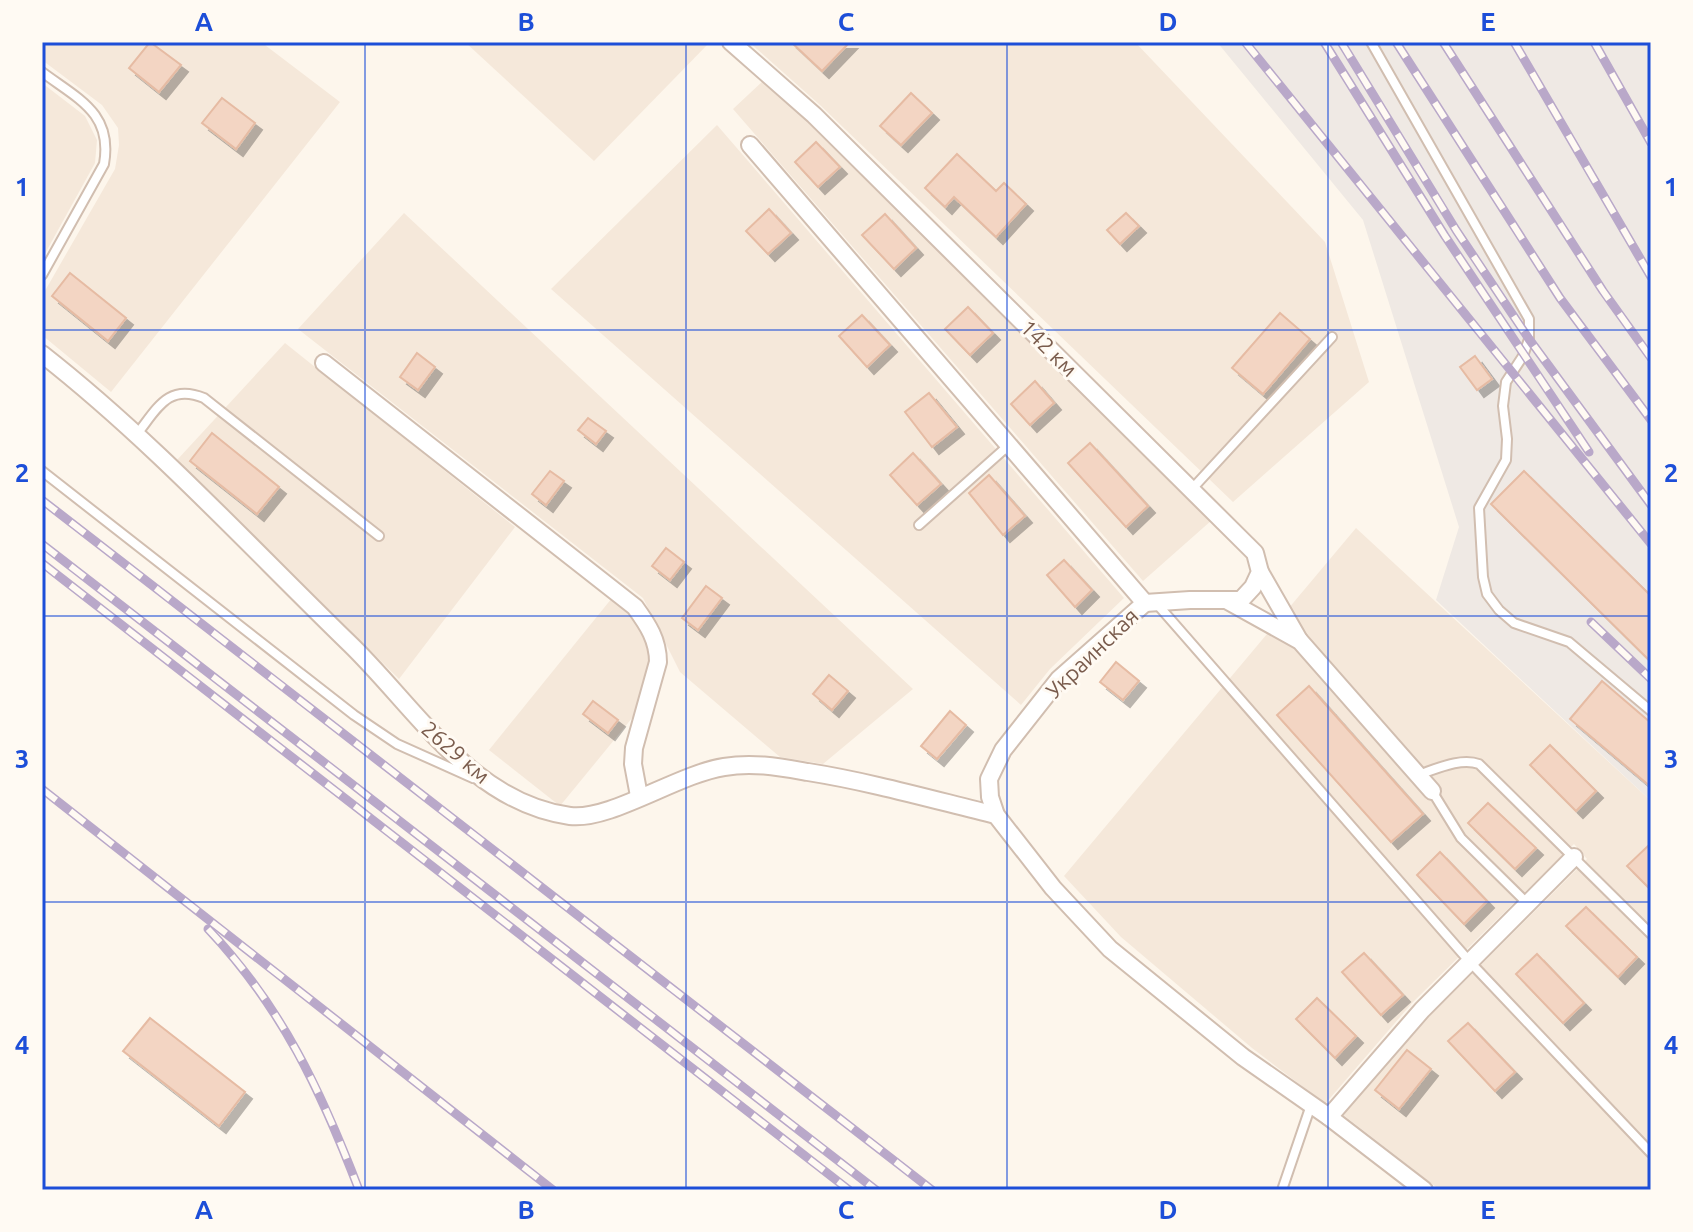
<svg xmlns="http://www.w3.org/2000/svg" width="1693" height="1232" font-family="Ubuntu,sans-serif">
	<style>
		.residential { fill: #f5e8da }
		.industrial { fill: #efe9e4 }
		.building { fill: #f3d5c3; stroke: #e6bba3; stroke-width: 2; filter: url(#shadow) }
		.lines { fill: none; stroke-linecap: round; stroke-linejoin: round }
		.service-casing { stroke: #d1beb0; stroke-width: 12 }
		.minor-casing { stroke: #d1beb0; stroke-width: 20 }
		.service { stroke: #fff; stroke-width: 8 }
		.minor { stroke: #fff; stroke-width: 16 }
		.rail-casing { stroke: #b9a8c9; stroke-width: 9 }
		.rail { stroke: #fffaf3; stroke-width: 6; stroke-dasharray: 18; stroke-linecap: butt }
		.grid { fill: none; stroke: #1d4ed8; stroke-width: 2; stroke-opacity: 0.55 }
		.labels { text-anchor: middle; stroke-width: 6; stroke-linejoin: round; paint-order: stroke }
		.street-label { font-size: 22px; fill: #7a5c4d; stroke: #fffaf3 }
		.neatline { fill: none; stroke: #1d4ed8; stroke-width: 3 }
		.grid-label { font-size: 26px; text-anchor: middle; font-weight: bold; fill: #1d4ed8 }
	</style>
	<defs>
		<filter id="shadow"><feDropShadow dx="7" dy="7" stdDeviation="0" flood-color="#0004"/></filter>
	</defs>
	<rect width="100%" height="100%" fill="#fdf6ec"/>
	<g class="residential">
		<polygon points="42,42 261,42 340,102 111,392 42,335 42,296 115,169 119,145 118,128 102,105 42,60"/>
		<polygon points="465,42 710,42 594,161"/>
		<polygon points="749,42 1135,42 1325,242 1369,382 1233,502 820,105"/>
		<polygon points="765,79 810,120 1185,497 1212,520 1143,581 733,109"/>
		<polygon points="42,83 85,116 97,140 95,163 42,259"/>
		<polygon points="717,125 1124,598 1050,669 1021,705 551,289"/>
		<polygon points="404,213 913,689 823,764 780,757 680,672 643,598 298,329"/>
		<polygon points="285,343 515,527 399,679 177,460"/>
		<polygon points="1356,528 1651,801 1651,1190 1440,1190 1342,1114 1432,1014 1587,859 1574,844 1413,1002 1325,1104 1252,1048 1121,937 1064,876"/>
		<polygon points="612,598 630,612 645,633 652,664 637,712 560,806 489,750"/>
	</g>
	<polygon class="industrial" points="1217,42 1651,42 1651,801 1436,600 1459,527 1363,220"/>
	<g class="building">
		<polygon points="150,42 181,65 159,92 129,68"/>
		<polygon points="791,42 850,42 822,71"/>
		<polygon points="911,93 932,113 901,145 880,126"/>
		<polygon points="222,98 255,123 236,149 202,123"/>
		<polygon points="816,142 840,167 818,187 795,162"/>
		<polygon points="957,154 996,191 1004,183 1026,204 996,237 954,197 945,207 925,188"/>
		<polygon points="769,209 791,233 768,254 746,231"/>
		<polygon points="1126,213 1139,226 1120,244 1107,230"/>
		<polygon points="885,214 916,248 894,269 862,235"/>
		<polygon points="70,273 126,318 108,341 52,296"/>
		<polygon points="968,307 993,333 970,355 945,329"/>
		<polygon points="1280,313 1310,339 1263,394 1232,368"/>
		<polygon points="862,315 890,345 867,367 839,336"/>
		<polygon points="417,353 435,367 418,390 400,377"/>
		<polygon points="1475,356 1492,379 1477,390 1460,367"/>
		<polygon points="1035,381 1054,403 1030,425 1011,404"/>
		<polygon points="929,393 957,427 932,447 905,412"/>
		<polygon points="588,418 606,431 596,444 578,430"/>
		<polygon points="212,433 279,487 257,514 190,461"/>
		<polygon points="1090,443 1148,506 1126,527 1068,463"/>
		<polygon points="913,453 941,484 917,505 890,475"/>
		<polygon points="550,471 564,481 546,505 532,494"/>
		<polygon points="1524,471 1651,596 1651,662 1491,504"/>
		<polygon points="989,475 1025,516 1003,535 969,493"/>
		<polygon points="666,548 684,562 670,580 652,566"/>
		<polygon points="1064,560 1092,590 1075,607 1047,575"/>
		<polygon points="706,586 722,598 698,630 682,618"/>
		<polygon points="1116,662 1139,681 1123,700 1100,682"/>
		<polygon points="829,675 848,691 832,710 813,694"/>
		<polygon points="1602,681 1651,723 1651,787 1570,719"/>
		<polygon points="1309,686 1423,814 1391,842 1277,715"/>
		<polygon points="593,701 618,720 608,733 583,714"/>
		<polygon points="950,711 966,725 937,759 921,746"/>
		<polygon points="1550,745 1596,791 1576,811 1530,765"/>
		<polygon points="1488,803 1536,848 1515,869 1468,823"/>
		<polygon points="1651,843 1651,890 1627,866"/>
		<polygon points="1440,852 1487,901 1464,924 1417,875"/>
		<polygon points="1586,907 1637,957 1618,977 1566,926"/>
		<polygon points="1364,953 1403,995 1381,1015 1342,972"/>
		<polygon points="1537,954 1584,1003 1563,1023 1516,974"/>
		<polygon points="1317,998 1356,1036 1335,1058 1296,1019"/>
		<polygon points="150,1018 245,1092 219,1126 123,1051"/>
		<polygon points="1468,1023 1515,1072 1495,1091 1448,1041"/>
		<polygon points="1407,1050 1431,1069 1399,1109 1375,1090"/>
	</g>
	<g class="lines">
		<defs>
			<g id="service">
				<polyline points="1371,42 1529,319 1529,339 1523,356 1506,382 1503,406 1507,439 1506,460 1479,508 1483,577 1487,594 1499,610 1514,623 1569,642 1651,711"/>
				<path d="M42,72C78,99 113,113 104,164L42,275"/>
				<path d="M137,434C157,409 168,383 204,398L379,536"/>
				<polyline points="42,471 354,715 397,744 473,778"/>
				<polyline points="1192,489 1332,337"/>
				<polyline points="919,525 1009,445"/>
				<polyline points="1157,604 1470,962 1651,1153"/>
				<path d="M1418,775C1436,769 1461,757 1479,764L1651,934"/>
				<polyline points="1432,791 1461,838 1528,904"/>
				<polyline points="1282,1190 1311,1105"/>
			</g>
			<g id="minor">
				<polyline points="731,42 814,115 1255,553 1260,572 1253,587 1241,600 1190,600 1145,603"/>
				<polyline points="750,145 1145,603 1059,679 1003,750 989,779 990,797 996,815 1053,888 1110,949 1243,1057 1329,1117 1424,1190"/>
				<path d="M42,354C153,441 249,546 350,644C415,707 472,803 570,816C610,821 678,774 724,767C753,762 779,767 808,772C871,782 934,800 996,815"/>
				<path d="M324,363L635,607C648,625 658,640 658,662L634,748L633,764L639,796"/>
				<polyline points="1260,572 1299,640"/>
				<polyline points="1228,601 1300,641 1432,791"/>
				<polyline points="1329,1117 1422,1010 1574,857"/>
			</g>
		</defs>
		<use href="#service" class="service-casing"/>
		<use href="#minor" class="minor-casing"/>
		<use href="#service" class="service"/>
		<use href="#minor" class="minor"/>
		<defs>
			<g id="rail">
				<polyline points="1245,42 1651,544"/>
				<polyline points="1324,42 1445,236 1589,452"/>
				<polyline points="1341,42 1456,230 1529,339 1651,505"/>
				<polyline points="1396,42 1560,298 1651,420"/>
				<polyline points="1443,42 1603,291 1651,358"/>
				<polyline points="1514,42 1651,277"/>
				<polyline points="1594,42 1651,143"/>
				<polyline points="42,500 932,1190"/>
				<polyline points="42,544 876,1190"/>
				<polyline points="42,563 849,1190"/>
				<polyline points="1591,622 1651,679"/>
				<polyline points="42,789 553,1190"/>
				<path d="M208,929C282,1007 321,1091 359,1190"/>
			</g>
		</defs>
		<use href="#rail" class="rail-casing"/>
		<use href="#rail" class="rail"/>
	</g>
	<path class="grid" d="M365,42V1190M686,42V1190M1007,42V1190M1328,42V1190M42,330H1651M42,616H1651M42,902H1651"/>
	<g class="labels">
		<g class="street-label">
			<text transform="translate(1049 348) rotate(45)" y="8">142 км</text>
			<text transform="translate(1092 653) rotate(-44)" y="8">Украинская</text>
			<text transform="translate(456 752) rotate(41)" y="8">2629 км</text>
		</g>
	</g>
	<rect width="1693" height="1232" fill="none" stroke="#fffaf3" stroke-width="88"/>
	<rect x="44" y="44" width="1605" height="1144" class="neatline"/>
	<g class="grid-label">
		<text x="204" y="31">A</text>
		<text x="526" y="31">B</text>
		<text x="846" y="31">C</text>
		<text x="1168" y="31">D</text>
		<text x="1488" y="31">E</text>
		<text x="22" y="196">1</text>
		<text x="1671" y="196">1</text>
		<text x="22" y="482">2</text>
		<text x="1671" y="482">2</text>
		<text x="22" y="768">3</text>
		<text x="1671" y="768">3</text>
		<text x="22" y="1054">4</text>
		<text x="1671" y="1054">4</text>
		<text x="204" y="1219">A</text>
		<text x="526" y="1219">B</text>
		<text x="846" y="1219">C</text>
		<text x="1168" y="1219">D</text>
		<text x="1488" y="1219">E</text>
	</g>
</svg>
